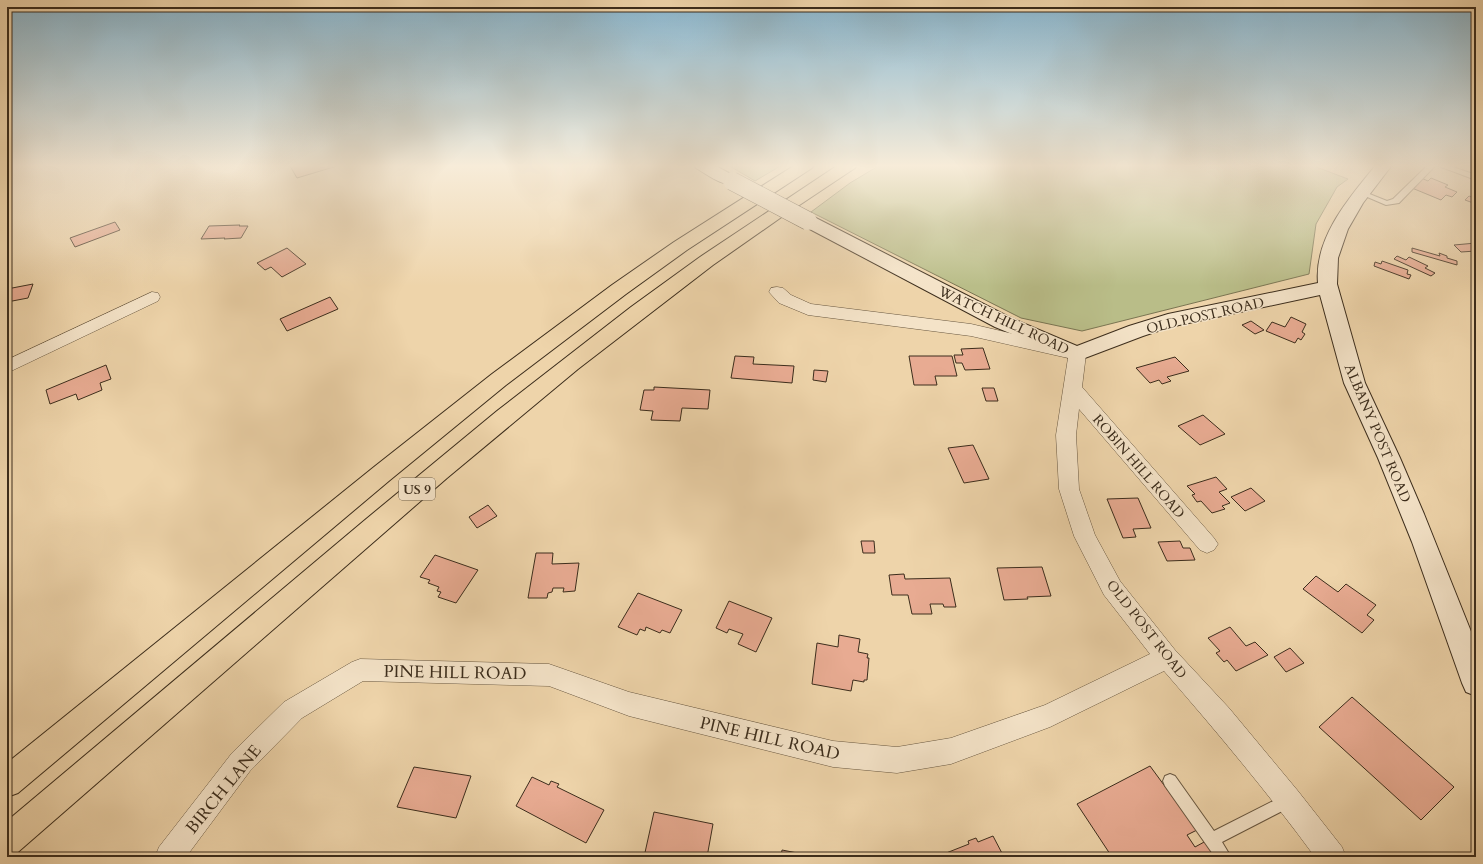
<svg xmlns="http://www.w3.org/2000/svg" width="1483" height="864" font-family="Cardo,serif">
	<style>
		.green { fill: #b9bd88; stroke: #7a7552 }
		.building { fill: #e8ab92; stroke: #3c2d1c }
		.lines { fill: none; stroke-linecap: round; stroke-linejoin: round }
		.lane-casing { stroke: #685740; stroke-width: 2 }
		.street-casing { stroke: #685740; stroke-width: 1 }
		.secondary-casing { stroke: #3c2d1c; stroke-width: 2 }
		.highway-casing { stroke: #3c2d1c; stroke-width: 2 }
		.lane { fill: #f4e3c8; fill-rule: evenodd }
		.street { fill: #f4e3c8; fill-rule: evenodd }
		.secondary { fill: #f4e3c8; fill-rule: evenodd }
		.highway { fill: #eed4aa; fill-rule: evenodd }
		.secondary-bridge-casing { stroke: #3c2d1c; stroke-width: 19; stroke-linecap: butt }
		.secondary-bridge { stroke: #f4e3c8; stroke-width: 18 }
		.labels { text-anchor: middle; stroke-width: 3; stroke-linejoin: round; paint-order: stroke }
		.shield { fill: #f4e3c8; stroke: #736450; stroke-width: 1 }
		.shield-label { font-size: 13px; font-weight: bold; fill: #3c2d1c }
		.street-label { font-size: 14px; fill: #3c2d1c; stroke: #f4e3c8 }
		.near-street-label { font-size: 17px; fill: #3c2d1c; stroke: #f4e3c8 }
	</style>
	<rect width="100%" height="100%" fill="#eed4aa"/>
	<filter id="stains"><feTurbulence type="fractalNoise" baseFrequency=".005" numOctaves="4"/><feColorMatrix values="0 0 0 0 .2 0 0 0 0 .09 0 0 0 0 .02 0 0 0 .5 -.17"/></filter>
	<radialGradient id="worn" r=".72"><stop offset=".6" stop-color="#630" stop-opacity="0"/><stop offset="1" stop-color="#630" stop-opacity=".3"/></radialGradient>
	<g class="green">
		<polygon points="728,165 782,165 755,181"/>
		<polygon points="880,165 1311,165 1348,179 1337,187 1316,224 1309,274 1082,331 1021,318 811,212 850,183"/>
	</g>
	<g class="building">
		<polygon points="293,165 336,165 337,166 297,178 290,166"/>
		<polygon points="1421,178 1428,181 1431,178 1448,185 1445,187 1457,192 1452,197 1446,195 1441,200 1412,188"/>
		<polygon points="1469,196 1476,199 1476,204 1465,200"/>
		<polygon points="115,222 120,230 75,247 70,238"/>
		<polygon points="240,225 239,226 248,226 241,238 224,239 225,238 201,239 209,226"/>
		<polygon points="1476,243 1476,251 1461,252 1454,245"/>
		<polygon points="287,248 306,264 282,277 271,267 265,270 257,263"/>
		<polygon points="1412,248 1440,256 1439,253 1447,256 1447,258 1457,261 1457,265 1412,252"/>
		<polygon points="1397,256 1406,260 1409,257 1428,266 1425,268 1435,273 1431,276 1394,259"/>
		<polygon points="1382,261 1408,270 1407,274 1411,275 1409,279 1374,266 1375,262 1381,264"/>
		<polygon points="33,284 28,298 7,302 7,289"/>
		<polygon points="330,297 338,309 287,331 280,319"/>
		<polygon points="1291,317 1306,324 1302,332 1305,334 1301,340 1298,338 1295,343 1266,331 1272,322 1285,327"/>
		<polygon points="1251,321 1264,330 1255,334 1242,325"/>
		<polygon points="983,348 990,369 965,370 962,363 956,363 954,355 963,355 961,349"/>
		<polygon points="735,356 754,357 753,364 794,366 792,383 731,378"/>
		<polygon points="909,356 952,356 957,376 935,376 937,385 914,385"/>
		<polygon points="1175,357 1189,371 1167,377 1171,381 1162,384 1159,380 1150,383 1136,368"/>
		<polygon points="106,365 111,379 100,383 102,390 78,400 76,394 50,404 46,390"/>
		<polygon points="814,370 828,371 826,382 813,380"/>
		<polygon points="654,387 710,390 708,409 682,408 680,421 651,420 653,411 640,410 644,390 654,390"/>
		<polygon points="982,388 994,388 998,401 986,401"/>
		<polygon points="1203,415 1225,434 1200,445 1178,426"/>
		<polygon points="973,445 989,479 964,483 948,448"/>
		<polygon points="1216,477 1227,489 1219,492 1230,503 1222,506 1225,509 1212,513 1201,501 1197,502 1192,495 1195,494 1187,486"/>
		<polygon points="1251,488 1265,501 1245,511 1231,497"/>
		<polygon points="1138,498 1151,528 1133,529 1136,537 1123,538 1107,499"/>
		<polygon points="488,505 497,516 477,528 469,517"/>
		<polygon points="861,541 874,541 875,553 863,553"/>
		<polygon points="1180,541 1183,548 1190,548 1195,560 1167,561 1158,542"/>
		<polygon points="536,553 553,553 552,564 579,563 575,591 563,592 564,588 553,588 552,592 548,593 547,598 528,598"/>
		<polygon points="435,555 478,570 456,603 438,597 441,592 437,591 439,587 428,583 430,580 420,577"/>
		<polygon points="1042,567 1051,596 1027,597 1028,599 1004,600 997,568"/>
		<polygon points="904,574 905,579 950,578 956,607 944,607 943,604 930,604 932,614 912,614 908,595 892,595 889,575"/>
		<polygon points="1316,576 1338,592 1346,584 1376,605 1367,615 1374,620 1362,633 1303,589"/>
		<polygon points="638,593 682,610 670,633 662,630 660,633 646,627 645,631 640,629 637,635 618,627"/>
		<polygon points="729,601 772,618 756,652 738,644 743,634 729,629 727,633 716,628"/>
		<polygon points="1230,627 1246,646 1255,642 1268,655 1236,671 1227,660 1224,662 1216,653 1220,651 1208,638"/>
		<polygon points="839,635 860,639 858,652 868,654 867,658 869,658 867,680 864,680 864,682 853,680 851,691 812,684 817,643 838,647"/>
		<polygon points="1290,648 1304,663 1286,672 1274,657"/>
		<polygon points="1352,697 1454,787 1421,820 1319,727"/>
		<polygon points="1150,766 1197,830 1187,835 1195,847 1206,841 1217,857 1112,857 1077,804"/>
		<polygon points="414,767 471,776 456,818 397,807"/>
		<polygon points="532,777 549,785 551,781 559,784 557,787 604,810 586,843 516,806"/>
		<polygon points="654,812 713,824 707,857 644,857"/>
		<polygon points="993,836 1004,857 936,857 969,844 968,841 976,838 978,842"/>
		<polygon points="782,850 818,857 781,857"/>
	</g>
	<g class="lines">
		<defs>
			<g id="lane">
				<polygon points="1428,165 1436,165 1399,203 1386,205 1358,193 1362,191 1387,201 1393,199"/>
				<polygon points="1436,165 1447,165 1476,175 1476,180"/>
				<polygon points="1170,774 1175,776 1214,831 1289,793 1294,795 1296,800 1294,805 1222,842 1231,857 1215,857 1165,786 1163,781 1165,776"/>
			</g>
			<g id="street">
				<path d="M777,287L783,288L791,295L811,304L971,324L1083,350L1086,354L1082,387L1214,538L1218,544L1214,550L1207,553L1200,550L1079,409L1076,435L1079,489L1095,535L1120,581L1175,650L1229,708L1298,791L1342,847L1346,857H1315C1268,793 1217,732 1164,671L1050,727L951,764L897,773L833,767L629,716L549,686L363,681L302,718L250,771L186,857H155L159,847L232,753L284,702L352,662L360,659L549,664L629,692L833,741L897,747L951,738L1045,705L1150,654L1104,595L1074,536L1059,489L1056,435L1068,358L971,336L808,315L779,303L769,292L771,288Z"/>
				<polygon points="152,292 158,293 160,297 158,301 7,373 7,360"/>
			</g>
			<g id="secondary">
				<path d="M694,165H714L738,178L740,181L738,184C724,188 708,175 696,168Z"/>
				<path d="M1376,165H1392L1363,203L1348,229L1338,258L1337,284L1365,383L1400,458L1424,514L1476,644V696L1466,692L1462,683L1412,542L1378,458L1344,383L1320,295L1170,327L1143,336L1077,361L995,327L802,225L799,221L802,217L808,216L814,217L1009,317L1077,346L1129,326L1168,314L1318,283C1314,238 1349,198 1376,165Z"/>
			</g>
			<g id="highway">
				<polygon points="795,165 814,165 812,168 687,250 626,294 506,385 390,480 18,793 7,797 7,763 374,467 492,374 612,285 674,242"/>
				<polygon points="838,165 857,165 855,168 783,216 713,265 578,369 447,478 18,852 7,857 7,821 365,520 497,411 631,307 700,257"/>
			</g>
		</defs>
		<use href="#lane" class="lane-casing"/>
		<use href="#street" class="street-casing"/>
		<use href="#secondary" class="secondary-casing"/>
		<use href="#highway" class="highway-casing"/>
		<use href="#lane" class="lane"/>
		<use href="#street" class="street"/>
		<use href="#secondary" class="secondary"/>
		<use href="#highway" class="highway"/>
		<defs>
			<polyline id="secondary-bridge" points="732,181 808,221"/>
		</defs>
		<use href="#secondary-bridge" class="secondary-bridge-casing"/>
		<use href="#secondary-bridge" class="secondary-bridge"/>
	</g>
	<linearGradient id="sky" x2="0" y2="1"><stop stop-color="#88b6cf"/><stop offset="0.58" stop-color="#f7ecd9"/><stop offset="1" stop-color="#f7ecd9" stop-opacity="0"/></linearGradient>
	<rect width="1483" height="286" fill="url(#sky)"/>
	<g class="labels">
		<rect class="shield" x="399" y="478" width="36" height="22" rx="3"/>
		<g class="shield-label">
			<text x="417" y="494">US 9</text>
		</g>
		<g class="street-label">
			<text transform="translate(1205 315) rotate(-13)" y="5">OLD POST ROAD</text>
			<text transform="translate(1004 320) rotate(25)" y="5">WATCH HILL ROAD</text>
			<text transform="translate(1378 433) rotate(67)" y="5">ALBANY POST ROAD</text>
			<text transform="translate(1139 466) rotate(49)" y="5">ROBIN HILL ROAD</text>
			<text transform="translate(1147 629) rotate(52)" y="5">OLD POST ROAD</text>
		</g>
		<g class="near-street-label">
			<text transform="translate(455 672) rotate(1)" y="6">PINE HILL ROAD</text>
			<text transform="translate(770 738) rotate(13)" y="6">PINE HILL ROAD</text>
			<text transform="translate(223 789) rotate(-51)" y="6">BIRCH LANE</text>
		</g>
	</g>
	<rect width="1483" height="864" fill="none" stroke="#eed4aa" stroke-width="24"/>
	<rect x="8" y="8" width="1467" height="848" fill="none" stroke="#3c2d1c" stroke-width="2"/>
	<rect x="12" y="12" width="1459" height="840" fill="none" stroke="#3c2d1c"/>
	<rect width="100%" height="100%" filter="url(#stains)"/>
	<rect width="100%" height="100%" fill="url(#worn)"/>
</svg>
